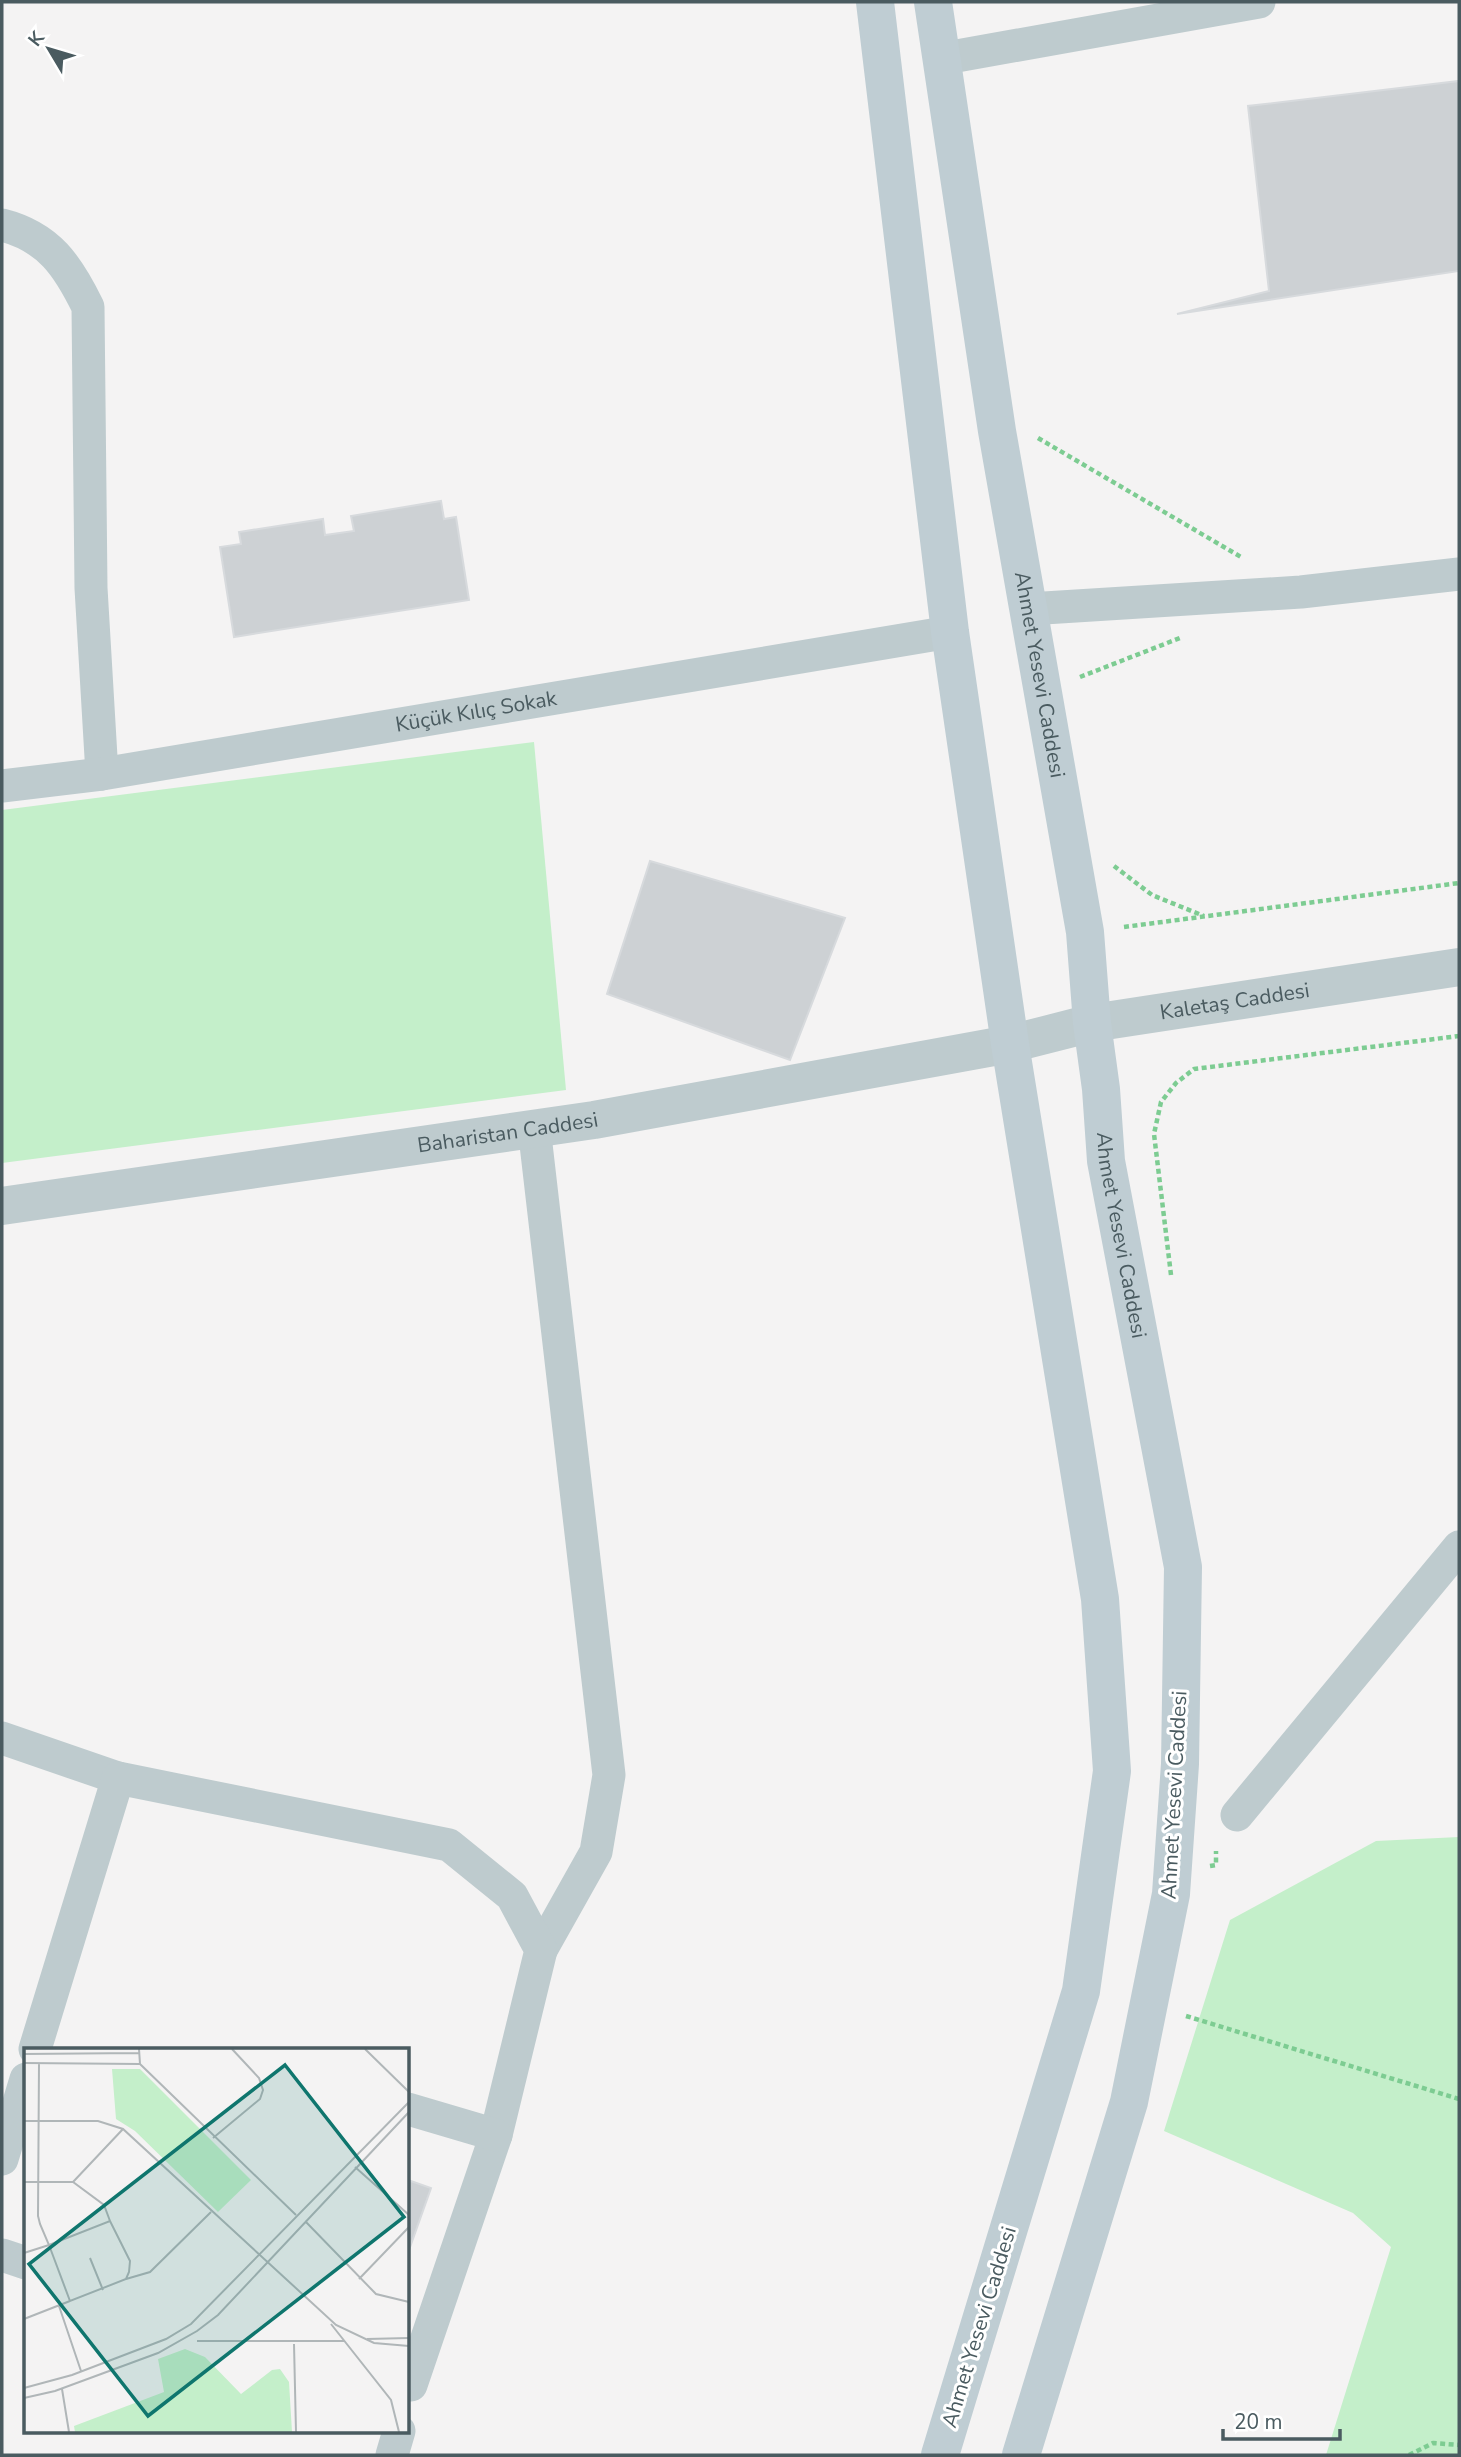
<svg xmlns="http://www.w3.org/2000/svg" width="1461" height="2457" font-family="'Nunito Sans',sans-serif">
	<style>
		.green { fill: #c4efca }
		.building { fill: #cdd1d4; stroke: #d7dadd; stroke-width: 2 }
		.lines { fill: none; stroke-linecap: round; stroke-linejoin: round }
		.path { stroke: #7dcc92; stroke-width: 4.5; stroke-dasharray: 5 3.5; stroke-linecap: butt }
		.minor { stroke: #becbce; stroke-width: 33 }
		.tertiary { stroke: #becbce; stroke-width: 38 }
		.secondary { stroke: #bfcdd3; stroke-width: 38 }
		.labels { text-anchor: middle; stroke-width: 6; stroke-linejoin: round; paint-order: stroke }
		.street-label { font-size: 21px; fill: #4a5b60; stroke: #fff }
		.inset-road { fill: none; stroke: #b0b6b8; stroke-width: 2 }
		.view { fill: #0f766e; fill-opacity: 0.15; stroke: #0f766e; stroke-width: 3.5 }
		.inset-edge { fill: none; stroke: #4a5b60; stroke-width: 3.5 }
	</style>
	<rect width="100%" height="100%" fill="#f4f3f3"/>
	<g class="green">
		<polygon points="534,742 566,1090 2,1163 2,810"/>
		<polygon points="1459,1837 1459,2455 1326,2455 1391,2247 1353,2213 1164,2131 1230,1920 1376,1841"/>
	</g>
	<g class="building">
		<polygon points="1459,81 1459,271 1177,314 1269,291 1248,106"/>
		<polygon points="441,501 444,519 456,517 469,600 234,637 220,547 241,544 239,532 323,519 325,535 354,531 351,516"/>
		<polygon points="650,861 845,918 790,1060 607,994"/>
		<polygon points="408,2180 431,2188 408,2253"/>
	</g>
	<g class="lines">
		<g class="path">
			<polyline points="1038,438 1241,557"/>
			<polyline points="1080,677 1180,638"/>
			<polyline points="1114,866 1152,895 1204,916"/>
			<polyline points="1124,927 1459,883"/>
			<polyline points="1171,1275 1154,1134 1161,1102 1176,1083 1194,1069 1459,1036"/>
			<polyline points="1210,1866 1216,1865 1216,1851"/>
			<polyline points="1186,2016 1459,2099"/>
			<polyline points="1409,2455 1433,2443 1459,2445"/>
		</g>
		<g class="minor">
			<polyline points="940,59 1259,2"/>
			<path d="M2,225C49,237 68,266 88,307L91,588L102,774"/>
			<polyline points="1028,609 1301,592 1459,574"/>
			<path id="s1" d="M2,786L102,774L950,632"/>
			<polyline points="534,1127 609,1775 596,1852 541,1950"/>
			<polyline points="2,1738 118,1778"/>
			<polyline points="1237,1815 1459,1547"/>
			<polyline points="35,2049 118,1778 449,1845 512,1896 541,1950 496,2135 411,2385 408,2384"/>
			<polyline points="408,2109 496,2135"/>
			<polyline points="2,2159 26,2079"/>
			<polyline points="2,2255 26,2263"/>
			<polyline points="392,2455 399,2431"/>
		</g>
		<path class="tertiary" id="s2" d="M2,1206L594,1120L1010,1044L1092,1023L1459,967"/>
		<g class="secondary">
			<polyline points="875,2 950,632 1010,1044 1100,1599 1112,1771 1081,1991 940,2455"/>
			<path id="s3" d="M933,2L997,431L1085,932L1092,1023L1101,1089L1106,1161L1183,1567L1180,1764L1171,1894L1129,2102L1021,2455"/>
		</g>
	</g>
	<g class="labels">
		<g class="street-label">
			<text dy="7" stroke="none"><textPath href="#s3" startOffset="681">Ahmet Yesevi Caddesi</textPath></text>
			<text dy="7" stroke="none"><textPath href="#s1" startOffset="480">Küçük Kılıç Sokak</textPath></text>
			<text dy="7" stroke="none"><textPath href="#s2" startOffset="1250">Kaletaş Caddesi</textPath></text>
			<text dy="7" stroke="none"><textPath href="#s2" startOffset="511">Baharistan Caddesi</textPath></text>
			<text dy="7" stroke="none"><textPath href="#s3" startOffset="1248">Ahmet Yesevi Caddesi</textPath></text>
			<text transform="translate(1174 1795) rotate(-87)" y="7">Ahmet Yesevi Caddesi</text>
			<text transform="translate(979 2327) rotate(-73)" y="7">Ahmet Yesevi Caddesi</text>
		</g>
	</g>
	<g transform="translate(24 2048)">
		<rect width="385" height="385" fill="#f4f3f3"/>
		<path d="M88,21H116L227,132L194,164L111,83L92,71ZM161,301L181,309L217,346L248,322L256,321L265,334L268,384H51L50,378L140,344L134,311Z" fill="#c4efca"/>
		<path class="inset-road" d="M115,1L116,16L272,167M341,1L385,44M0,6L115,5M0,15L116,16M0,73H74L99,81L312,277L350,295L385,298M189,90L236,51L239,42L235,30L208,1M331,119L385,167M0,134H49L80,157L86,173M49,134L99,81M281,173L352,246L385,254M0,205L25,197L86,173L106,213L105,224L102,231L46,253L25,197L16,176L14,168L15,15M66,210L79,242M102,231L126,224L187,164M335,231L385,179M35,258L57,323M0,271L46,253M307,276L367,352L375,384M343,291L385,290M173,293H321M270,296L272,384M0,340L48,327L142,291L167,276L385,54M38,341L45,384M0,350L31,343L134,305L173,283L194,267L385,64"/>
		<path class="view" d="M261,17L380,169L124,368L5,216Z"/>
		<rect width="385" height="385" class="inset-edge"/>
	</g>
	<rect width="1461" height="2457" fill="none" stroke="#4a5b60" stroke-width="7"/>
	<g transform="translate(49 49) rotate(308)" stroke="#ffffff" stroke-width="5" paint-order="stroke">
	<path d="M0-5L12 26L0 18L-12 26Z" fill="#4a5b60"/>
	<text y="-10" font-size="19" font-weight="bold" text-anchor="middle" fill="#4a5b60">K</text>
	</g>
	<path d="M1223 2429v10h117v-10" fill="none" stroke="#4a5b60" stroke-width="3.5"/>
	<text x="1234" y="2429" font-size="21" fill="#4a5b60" stroke="#ffffff" stroke-width="5" paint-order="stroke">20 m</text>
</svg>
